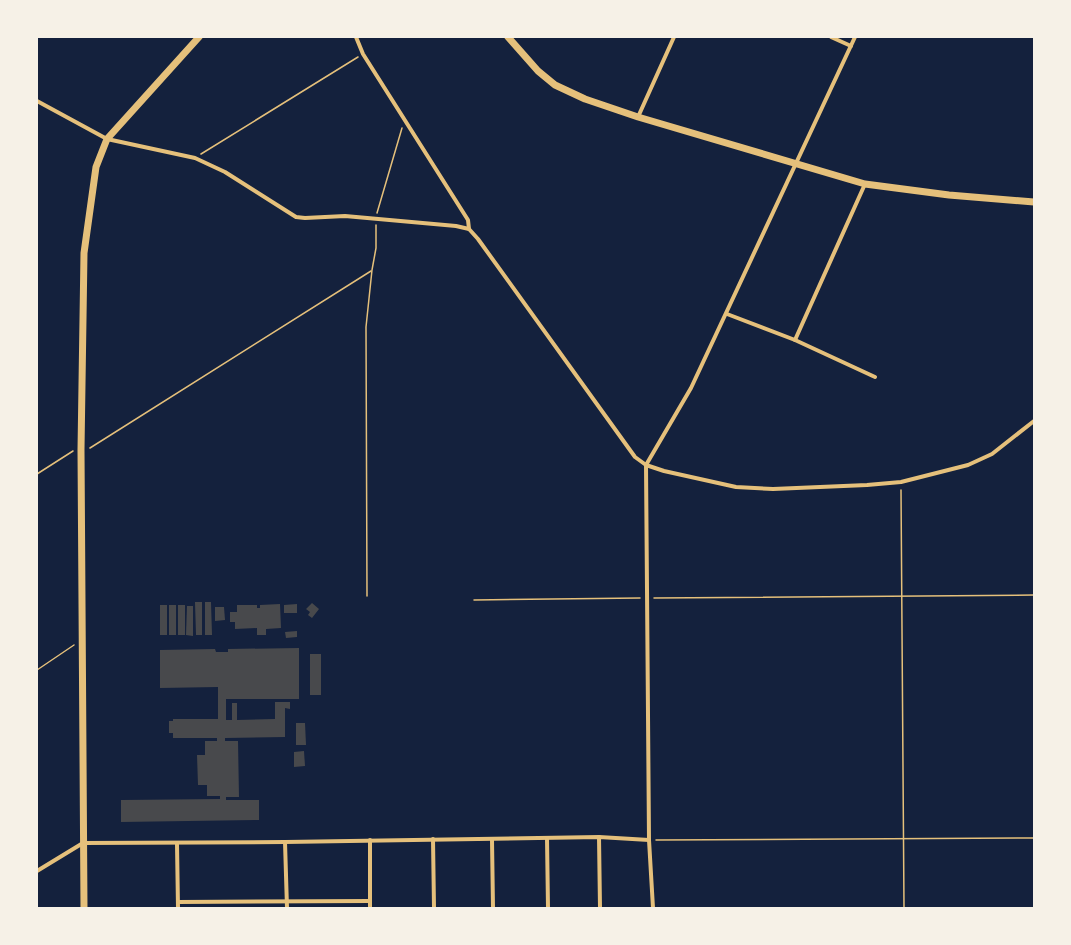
<svg xmlns="http://www.w3.org/2000/svg" width="1071" height="945" font-family="'PT Sans',sans-serif">
	<style>
		.building { fill: #48494c }
		.lines { fill: none; stroke-linecap: round; stroke-linejoin: round }
		.path { stroke: #e5c07b; stroke-width: 1.5 }
		.minor { stroke: #e5c07b; stroke-width: 4 }
		.secondary { stroke: #e5c07b; stroke-width: 7 }
	</style>
	<rect width="100%" height="100%" fill="#14213d"/>
	<g class="building">
		<polygon points="195,602 202,602 202,635 196,635"/>
		<polygon points="205,602 211,602 212,635 205,635"/>
		<polygon points="312,603 319,609 312,618 308,615 310,612 306,609"/>
		<polygon points="280,604 281,628 266,629 266,635 257,635 257,628 235,629 235,622 230,622 230,612 237,612 237,605 257,605 257,608 260,608 260,605"/>
		<polygon points="297,604 297,613 284,613 284,605"/>
		<rect x="160" y="605" width="7" height="30"/>
		<rect x="169" y="605" width="7" height="30"/>
		<rect x="178" y="605" width="7" height="30"/>
		<polygon points="187,606 193,606 193,636 186,635"/>
		<polygon points="215,607 224,607 225,620 215,621"/>
		<polygon points="297,631 297,637 286,638 285,632"/>
		<polygon points="299,648 299,699 226,699 226,720 232,720 232,703 237,703 237,720 275,719 275,702 290,702 290,709 285,708 285,737 225,738 225,741 238,741 239,797 226,797 226,800 259,800 259,820 121,822 121,800 220,799 220,796 207,796 207,785 198,785 197,755 205,755 205,741 217,741 217,738 173,738 173,733 169,733 169,721 173,721 173,719 218,719 218,687 160,688 160,650 215,649 216,652 228,652 228,649"/>
		<rect x="310" y="654" width="11" height="41"/>
		<polygon points="296,723 305,723 306,745 296,745"/>
		<polygon points="304,751 305,766 294,767 294,752"/>
	</g>
	<g class="lines">
		<g class="path">
			<polyline points="201,154 358,57"/>
			<polyline points="377,213 402,128"/>
			<polyline points="90,448 371,271"/>
			<polyline points="37,474 73,451"/>
			<polyline points="901,490 904,908"/>
			<polyline points="367,596 366,327 372,270 376,248 376,225"/>
			<polyline points="654,598 1034,595"/>
			<polyline points="474,600 640,598"/>
			<polyline points="37,670 74,645"/>
			<polyline points="656,840 1034,838"/>
		</g>
		<g class="minor">
			<polyline points="356,37 363,54 468,220 469,229"/>
			<polyline points="831,37 851,46"/>
			<polyline points="37,101 107,139 195,158 225,172 296,217 305,218 345,216 456,226 469,229 478,239 635,457 646,465 664,471 736,487 773,489 867,485 901,482 968,465 992,454 1034,421"/>
			<polyline points="638,117 674,37"/>
			<polyline points="727,314 795,340 875,377"/>
			<polyline points="795,340 865,184"/>
			<polyline points="599,837 600,908"/>
			<polyline points="547,838 548,908"/>
			<polyline points="433,839 434,908"/>
			<polyline points="370,840 370,908"/>
			<polyline points="492,840 493,908"/>
			<polyline points="285,842 287,908"/>
			<polyline points="177,844 178,908"/>
			<polyline points="37,871 83,843 285,842 599,837 649,840"/>
			<polyline points="178,902 370,901"/>
			<polyline points="653,908 649,840 646,465 691,388 855,37"/>
		</g>
		<g class="secondary">
			<polyline points="508,37 538,71 555,85 585,99 638,117 865,184 949,195 1034,202"/>
			<polyline points="84,908 81,450 84,253 96,167 107,139 199,37"/>
		</g>
	</g>
	<rect width="1071" height="945" fill="none" stroke="#f6f1e7" stroke-width="76"/>
</svg>
